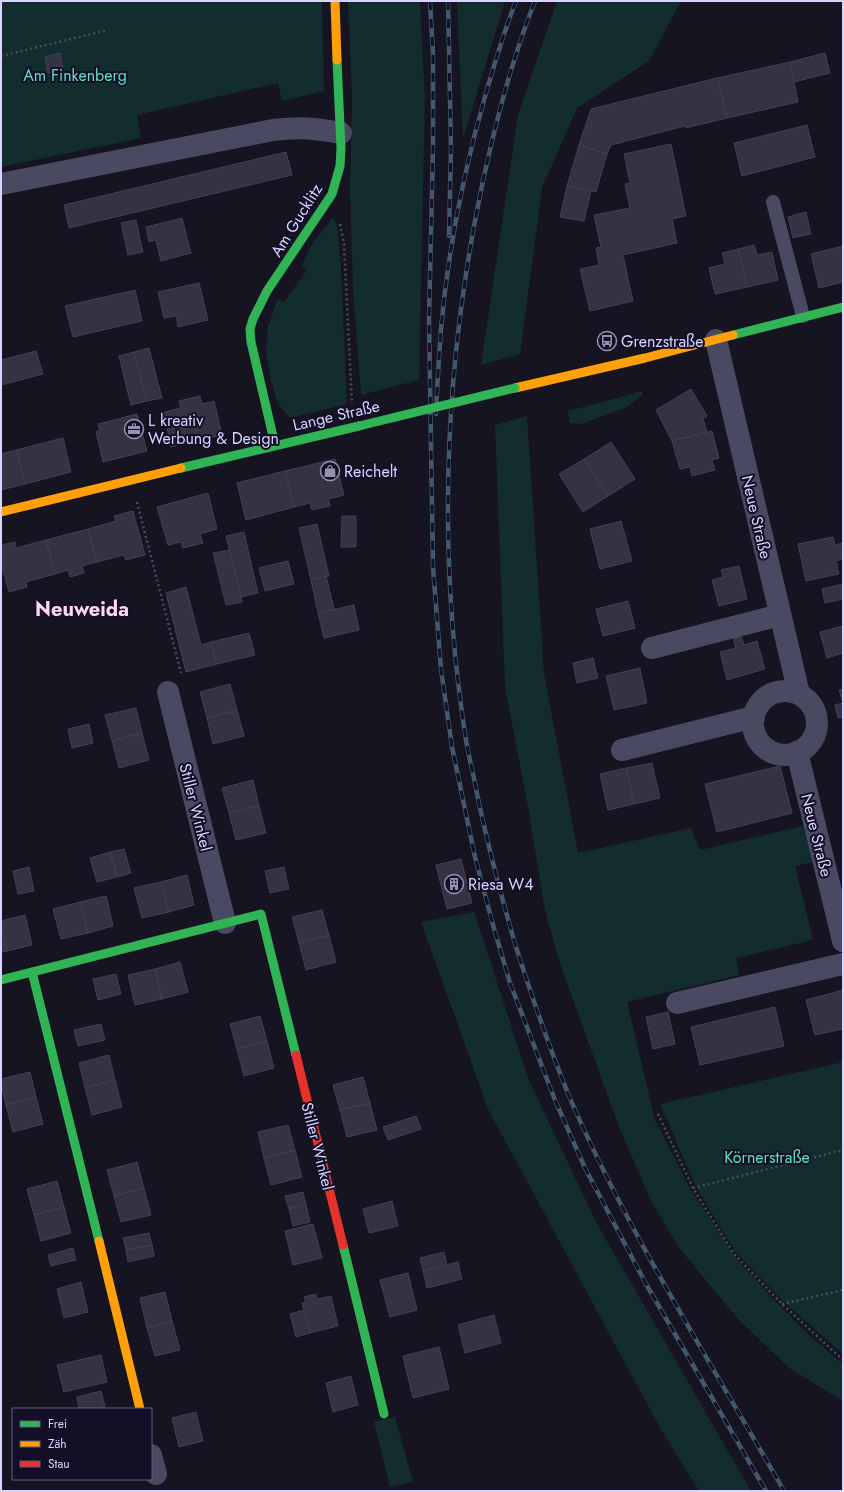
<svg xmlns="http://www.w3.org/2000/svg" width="844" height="1492" font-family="Jost,sans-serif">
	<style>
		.green { fill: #132c2d }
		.building { fill: #343243; stroke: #433f54 }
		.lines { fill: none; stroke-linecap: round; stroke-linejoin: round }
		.path { stroke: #44505f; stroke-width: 2.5; stroke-dasharray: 2 3; stroke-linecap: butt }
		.lane { stroke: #4a4962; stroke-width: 14 }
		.street { stroke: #4a4962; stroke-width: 22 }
		.fast { stroke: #30b455; stroke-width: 9 }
		.slow { stroke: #ff9f0a; stroke-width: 9 }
		.jam { stroke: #e5322d; stroke-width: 9 }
		.rail-casing { stroke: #43596b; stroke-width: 4.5 }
		.rail { stroke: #130f26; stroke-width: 3; stroke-dasharray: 9; stroke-linecap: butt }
		.fast-bridge { stroke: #30b455; stroke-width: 9 }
		.labels { text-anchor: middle; stroke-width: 4; stroke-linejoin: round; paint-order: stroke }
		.park-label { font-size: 16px; fill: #5fe0c0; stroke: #130f26 }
		.street-label { font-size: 16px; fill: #d9d4ff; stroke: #130f26 }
		.poi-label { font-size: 16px; fill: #d9d4ff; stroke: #130f26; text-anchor: start }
		.district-label { font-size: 20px; font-weight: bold; fill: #ffd6f0; stroke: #130f26 }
	</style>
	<rect width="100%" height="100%" fill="#161421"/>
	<g class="green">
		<polygon points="1,1 322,1 324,91 282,101 278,83 137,115 141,138 1,167"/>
		<polygon points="348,1 420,1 425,98 419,380 361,395 353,289 350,191 352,96"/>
		<polygon points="457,1 505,1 463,139"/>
		<polygon points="557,1 681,1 649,61 577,108 542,188 520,354 481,365 518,115"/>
		<polygon points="333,218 337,226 341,268 347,404 290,418 278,404 271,381 266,353 268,327 278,298 284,302 307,270 302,265 313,242"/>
		<polygon points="643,391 643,395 627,407 582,424 570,423 568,411"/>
		<polygon points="527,416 544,674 578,853 691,828 700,850 803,826 814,862 795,866 813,940 736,958 739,975 627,1002 655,1120 690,1188 734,1256 776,1302 810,1336 843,1364 843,1401 789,1368 738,1319 680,1249 651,1201 636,1166 619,1127 559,961 545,910 529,812 505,687 495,425"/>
		<polygon points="474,912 529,1080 596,1222 751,1491 699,1491 659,1426 488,1109 421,922"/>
		<polygon points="843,1062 843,1354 783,1301 736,1253 696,1187 660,1104"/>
		<polygon points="395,1417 413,1482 390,1487 374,1422"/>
	</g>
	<g class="building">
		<polygon points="60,53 63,70 48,73 45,57"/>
		<polygon points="825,53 830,73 794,82 790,62"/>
		<polygon points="790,62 798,102 727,118 717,78"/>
		<polygon points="717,78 727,118 686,128 685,126 611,145 607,154 579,145 591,109"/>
		<polygon points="807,125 815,157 742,176 734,143"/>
		<polygon points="671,144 686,216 672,219 677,243 623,255 633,301 590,311 580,269 599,265 596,248 601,247 594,215 630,208 625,184 630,183 624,154"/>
		<polygon points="579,145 607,154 596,192 567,186"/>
		<polygon points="286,152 292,175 69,228 64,205"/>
		<polygon points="567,186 591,191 584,221 560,217"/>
		<polygon points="806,212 811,234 793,238 788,217"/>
		<polygon points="182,218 191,253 161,261 156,240 149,242 146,227"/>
		<polygon points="136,220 143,252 128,255 121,223"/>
		<polygon points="754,245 757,255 772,252 778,280 747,287 738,249"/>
		<polygon points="843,246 843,282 819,288 811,254"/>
		<polygon points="738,249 747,287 715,294 709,268 725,264 722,253"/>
		<polygon points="199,283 208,320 178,327 176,316 164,318 158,292"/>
		<polygon points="135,290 142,321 73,337 65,306"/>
		<polygon points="149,348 162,398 147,401 134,352"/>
		<polygon points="36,351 43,374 1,385 1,360"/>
		<polygon points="134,352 147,401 131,405 119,356"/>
		<polygon points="691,389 707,416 703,419 707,432 672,441 656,410"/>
		<polygon points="200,396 202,404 214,401 222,435 171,447 164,412 181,408 179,401"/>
		<polygon points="137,414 147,451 103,462 96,432 100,430 98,424"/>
		<polygon points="712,431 719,458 712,460 715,470 692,476 690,467 680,469 672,441"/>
		<polygon points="63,438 71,472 25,484 16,450"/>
		<polygon points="611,442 635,479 608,496 584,459"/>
		<polygon points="16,450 25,484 1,490 1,454"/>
		<polygon points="335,459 344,495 328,499 330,506 312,510 310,503 294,507 285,471"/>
		<polygon points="584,459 608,496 583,512 559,474"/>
		<polygon points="285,471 294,507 246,520 237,483"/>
		<polygon points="208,493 217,529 200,534 203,543 183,548 181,542 168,545 157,507"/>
		<polygon points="133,511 145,555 126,560 124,555 97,562 88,529 116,521 114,516"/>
		<polygon points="342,516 356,516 356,547 341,547"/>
		<polygon points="621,521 632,561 600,569 590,529"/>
		<polygon points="317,524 329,576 311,580 299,528"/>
		<polygon points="88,529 97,562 82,566 84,573 70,577 68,570 55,574 46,540"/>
		<polygon points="244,532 258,593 241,597 226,536"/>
		<polygon points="833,537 835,545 843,543 843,559 836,561 839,574 806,581 798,544"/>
		<polygon points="46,540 55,574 26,582 27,587 9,592 1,564 1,545 15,542 16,548"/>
		<polygon points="229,550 242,602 226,605 213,553"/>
		<polygon points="288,561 294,584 265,591 259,568"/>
		<polygon points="739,566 747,599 719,606 712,580 723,577 721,570"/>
		<polygon points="326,576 334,609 318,613 311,580"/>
		<polygon points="843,584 843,599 825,603 822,589"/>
		<polygon points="186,587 201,645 211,642 217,664 186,672 166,593"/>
		<polygon points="628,601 635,628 603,636 596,609"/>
		<polygon points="354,605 359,630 324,638 318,613"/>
		<polygon points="843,626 843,653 827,658 820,632"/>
		<polygon points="249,633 255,655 217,664 211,642"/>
		<polygon points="741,636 744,645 757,641 765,669 727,680 720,652 736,648 733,638"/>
		<polygon points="593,658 598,678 577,683 573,663"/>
		<polygon points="640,668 647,703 614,710 606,676"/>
		<polygon points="230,684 237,710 207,718 200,692"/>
		<polygon points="843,689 843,717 838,718 835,705 843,703 839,690"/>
		<polygon points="136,708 142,733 112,741 105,715"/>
		<polygon points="237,710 244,736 213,744 207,718"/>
		<polygon points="89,724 93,743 72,748 68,729"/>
		<polygon points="142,733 149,760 119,768 112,741"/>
		<polygon points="652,763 660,798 634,804 626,768"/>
		<polygon points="780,766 792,813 717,832 705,784"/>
		<polygon points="626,768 634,804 608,810 600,774"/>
		<polygon points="253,780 259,806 229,813 222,788"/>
		<polygon points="259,806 266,833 236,840 229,813"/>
		<polygon points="124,849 131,873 117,877 110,852"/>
		<polygon points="110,852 117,877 97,882 90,858"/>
		<polygon points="461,859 472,903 447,909 436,865"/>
		<polygon points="29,867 34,891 18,894 13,871"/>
		<polygon points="284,867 289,889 270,893 265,871"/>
		<polygon points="187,875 194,905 169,912 161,882"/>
		<polygon points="161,882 169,912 142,918 134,888"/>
		<polygon points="106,896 113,926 88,933 80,902"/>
		<polygon points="80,902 88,933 61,939 53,909"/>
		<polygon points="322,910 329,935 299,943 292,917"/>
		<polygon points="25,915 32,945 7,951 1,928 1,921"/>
		<polygon points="1,928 7,951 1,952"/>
		<polygon points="329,935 336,962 306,970 299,943"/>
		<polygon points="180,962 188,992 162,999 155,969"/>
		<polygon points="155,969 162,999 135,1005 128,975"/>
		<polygon points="116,974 121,994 98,1000 93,979"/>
		<polygon points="843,990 843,1029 815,1035 806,1000"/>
		<polygon points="775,1007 784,1046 700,1065 691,1027"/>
		<polygon points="668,1012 675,1044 653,1049 646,1017"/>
		<polygon points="260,1016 267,1041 237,1049 230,1024"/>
		<polygon points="101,1024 105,1040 78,1046 74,1030"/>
		<polygon points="267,1041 274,1068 244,1076 237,1049"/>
		<polygon points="109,1055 115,1080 85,1088 79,1063"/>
		<polygon points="30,1072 36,1097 6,1105 1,1085 1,1079"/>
		<polygon points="363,1077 370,1103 340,1110 333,1085"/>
		<polygon points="115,1080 122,1107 92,1115 85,1088"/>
		<polygon points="36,1097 43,1124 13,1132 6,1105"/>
		<polygon points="370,1103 377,1130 347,1137 340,1110"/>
		<polygon points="416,1116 421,1129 388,1140 383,1127"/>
		<polygon points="288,1125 295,1150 264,1158 258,1132"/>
		<polygon points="295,1150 302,1177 271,1185 264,1158"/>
		<polygon points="137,1162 144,1188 114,1196 107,1170"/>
		<polygon points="57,1181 64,1207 34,1215 27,1189"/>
		<polygon points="144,1188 151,1215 121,1222 114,1196"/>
		<polygon points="303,1192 306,1205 289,1209 285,1196"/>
		<polygon points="392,1201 398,1226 369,1233 363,1209"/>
		<polygon points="306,1205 310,1222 293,1226 289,1209"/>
		<polygon points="64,1207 71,1233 41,1241 34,1215"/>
		<polygon points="313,1224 322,1258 293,1265 285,1231"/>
		<polygon points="149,1233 152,1245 126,1250 123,1238"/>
		<polygon points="152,1245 154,1256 128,1262 126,1250"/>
		<polygon points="73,1248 76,1260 51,1266 48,1255"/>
		<polygon points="444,1252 447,1265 423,1271 420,1258"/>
		<polygon points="458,1262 462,1279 427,1288 423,1271"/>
		<polygon points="408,1273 417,1310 390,1317 380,1280"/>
		<polygon points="81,1282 88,1312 64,1318 57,1289"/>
		<polygon points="165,1292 172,1321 147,1328 140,1298"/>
		<polygon points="316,1294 317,1299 331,1296 338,1326 310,1333 302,1303 306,1302 304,1297"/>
		<polygon points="304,1310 310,1333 296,1337 290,1314"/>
		<polygon points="494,1315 501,1343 465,1353 458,1325"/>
		<polygon points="172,1321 180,1350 155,1356 147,1328"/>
		<polygon points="439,1347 449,1389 413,1398 403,1356"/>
		<polygon points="101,1355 107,1382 64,1392 57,1365"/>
		<polygon points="351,1376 358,1405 333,1412 326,1383"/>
		<polygon points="101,1391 105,1407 97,1409 79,1409 77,1397"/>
		<polygon points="196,1412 203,1441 179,1447 172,1418"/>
	</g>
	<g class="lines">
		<g class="path">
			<polyline points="1,56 108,30"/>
			<polyline points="340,224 344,244 352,404"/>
			<polyline points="137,502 181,673"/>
			<polyline points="658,1114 693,1188 734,1254 782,1304 843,1360"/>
			<polyline points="693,1188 843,1150"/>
			<polyline points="782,1304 843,1290"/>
		</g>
		<polyline class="lane" points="773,202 803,316"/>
		<g class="street">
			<path d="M1,184L273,130C300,127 314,128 341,133"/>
			<polyline points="716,340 799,694"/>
			<polyline points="652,648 780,615"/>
			<circle cx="785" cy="723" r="32"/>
			<polyline points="168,692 225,923"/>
			<polyline points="622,750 754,717"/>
			<polyline points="797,752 843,941"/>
			<polyline points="677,1003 843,964"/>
			<polyline points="151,1455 156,1474"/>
		</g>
		<g class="fast">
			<polyline points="733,335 843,307"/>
			<polyline points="275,445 251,342 250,329 253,319 267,291 332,194 340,166 341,148 337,60"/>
			<polyline points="181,468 359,426"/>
			<polyline points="32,972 99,1241"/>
			<polyline points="1,980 261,914 296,1055"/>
			<polyline points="343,1245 384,1414"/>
		</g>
		<g class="slow">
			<polyline points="335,1 337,60"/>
			<polyline points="515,388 645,358 733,335"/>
			<polyline points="1,512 181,468"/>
			<polyline points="99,1241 140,1409"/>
		</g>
		<polyline class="jam" points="296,1055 343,1245"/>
		<defs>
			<g id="rail">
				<polyline points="430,1 433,54 433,148 429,319 433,567 441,669 452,747 475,857 493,925 510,983 555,1100 585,1168 646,1284 766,1491"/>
				<polyline points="448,1 451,148 449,236"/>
				<path d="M535,1C507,72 489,147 475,221C443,392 439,568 466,740C469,758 474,776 477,794C488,846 501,896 516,947C532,997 549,1047 569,1096C628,1233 710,1361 784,1491"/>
				<path d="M436,414C437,385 439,357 441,329C448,249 464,170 486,93C495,62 504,31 516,1"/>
			</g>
		</defs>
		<use href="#rail" class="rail-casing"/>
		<use href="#rail" class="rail"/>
		<polyline class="fast-bridge" points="359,426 515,388"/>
	</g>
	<defs>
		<symbol id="bus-ring" viewBox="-11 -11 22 22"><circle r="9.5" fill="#130f26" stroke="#9591b1" stroke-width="1.5"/><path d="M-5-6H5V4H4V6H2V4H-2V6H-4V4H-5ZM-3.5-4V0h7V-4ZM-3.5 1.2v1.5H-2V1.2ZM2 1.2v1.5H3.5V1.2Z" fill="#9591b1"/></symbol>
		<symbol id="office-ring" viewBox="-11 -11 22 22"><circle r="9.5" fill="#130f26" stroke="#9591b1" stroke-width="1.5"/><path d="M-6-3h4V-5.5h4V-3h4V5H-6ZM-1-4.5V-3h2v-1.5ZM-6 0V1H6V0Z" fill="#9591b1"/></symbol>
		<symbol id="shop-ring" viewBox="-11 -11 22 22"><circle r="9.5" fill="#130f26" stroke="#9591b1" stroke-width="1.5"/><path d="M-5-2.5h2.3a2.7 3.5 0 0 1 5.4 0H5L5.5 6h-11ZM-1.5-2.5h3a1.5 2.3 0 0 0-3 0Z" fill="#9591b1"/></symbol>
		<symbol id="building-ring" viewBox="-11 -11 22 22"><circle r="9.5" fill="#130f26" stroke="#9591b1" stroke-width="1.5"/><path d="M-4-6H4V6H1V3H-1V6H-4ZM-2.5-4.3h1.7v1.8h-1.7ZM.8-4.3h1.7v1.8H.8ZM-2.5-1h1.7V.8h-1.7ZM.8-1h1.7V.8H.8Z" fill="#9591b1"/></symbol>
	</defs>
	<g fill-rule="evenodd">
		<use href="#bus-ring" x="596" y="330" width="22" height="22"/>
		<use href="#office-ring" x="123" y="418" width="22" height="22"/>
		<use href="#shop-ring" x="319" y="460" width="22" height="22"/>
		<use href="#building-ring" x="443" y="873" width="22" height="22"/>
	</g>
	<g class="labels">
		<g class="park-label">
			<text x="75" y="81">Am Finkenberg</text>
			<text x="767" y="1163">Körnerstraße</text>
		</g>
		<g class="street-label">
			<text transform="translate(296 220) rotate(-58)" y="6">Am Gucklitz</text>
			<text transform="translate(336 415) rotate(-13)" y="6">Lange Straße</text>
			<text transform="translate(757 517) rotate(77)" y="6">Neue Straße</text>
			<text transform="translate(196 807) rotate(76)" y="6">Stiller Winkel</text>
			<text transform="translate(817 835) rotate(76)" y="6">Neue Straße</text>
			<text transform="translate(318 1146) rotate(76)" y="6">Stiller Winkel</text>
		</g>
		<g class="poi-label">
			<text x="621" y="347">Grenzstraße</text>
			<text x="148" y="426">L kreativ<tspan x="148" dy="18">Werbung &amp; Design</tspan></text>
			<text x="344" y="477">Reichelt</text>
			<text x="468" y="890">Riesa W4</text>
		</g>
		<g class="district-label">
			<text x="82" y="616">Neuweida</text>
		</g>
	</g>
	<rect width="844" height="1492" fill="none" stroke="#d9d4ff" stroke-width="4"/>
	<rect x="12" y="1408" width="140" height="72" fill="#130f26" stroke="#625e7d"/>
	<rect x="20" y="1421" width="20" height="6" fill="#30b455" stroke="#625e7d"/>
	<text x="48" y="1428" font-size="12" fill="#d9d4ff">Frei</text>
	<rect x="20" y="1441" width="20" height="6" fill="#ff9f0a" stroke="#625e7d"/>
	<text x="48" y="1448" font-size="12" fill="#d9d4ff">Zäh</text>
	<rect x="20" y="1461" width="20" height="6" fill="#e5322d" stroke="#625e7d"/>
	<text x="48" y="1468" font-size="12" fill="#d9d4ff">Stau</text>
</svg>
